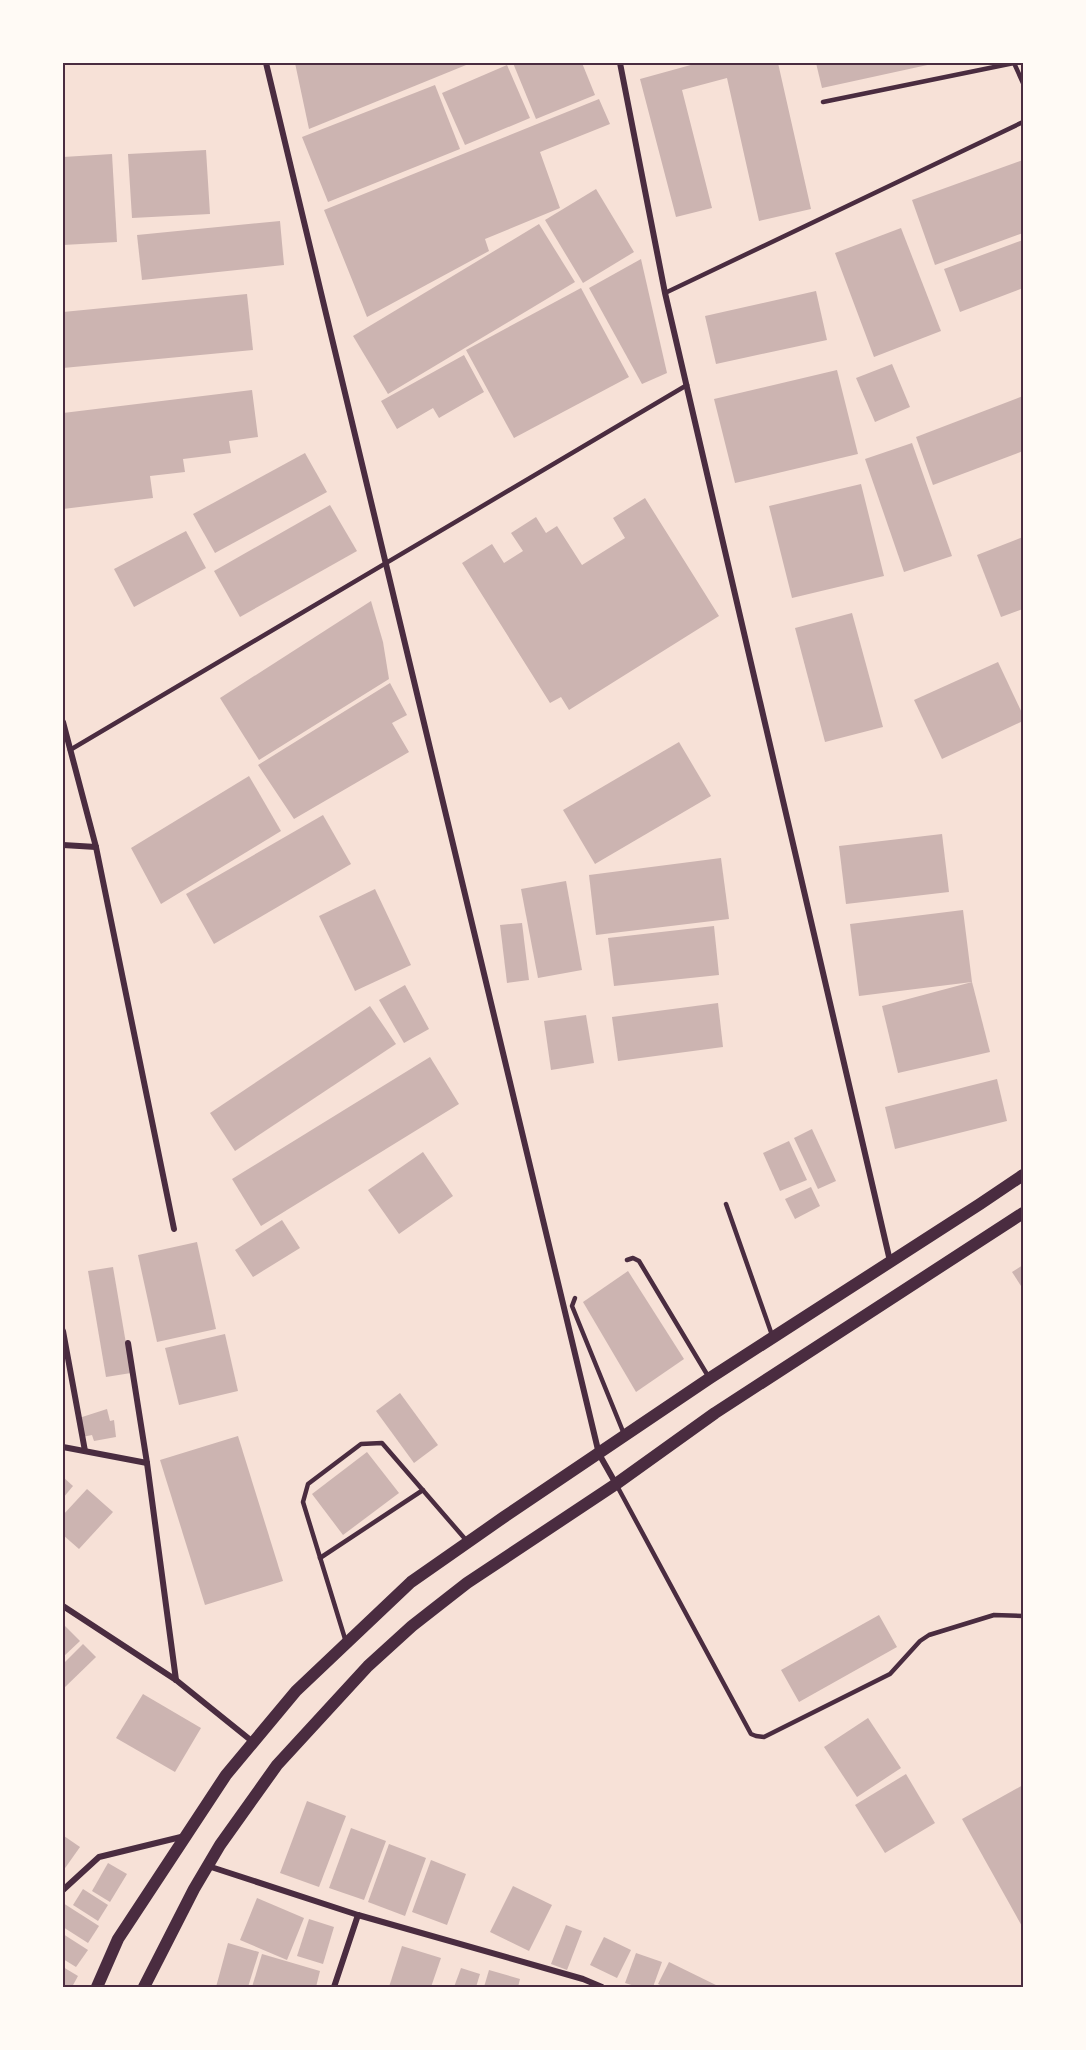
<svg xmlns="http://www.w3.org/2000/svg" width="1086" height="2050" font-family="Merriweather,serif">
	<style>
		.building { fill: #ccb4b1 }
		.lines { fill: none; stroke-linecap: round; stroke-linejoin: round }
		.service { stroke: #4a2c40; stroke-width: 4.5 }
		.minor { stroke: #4a2c40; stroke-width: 6 }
		.secondary { stroke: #4a2c40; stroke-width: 12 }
		.neatline { fill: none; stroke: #4a2c40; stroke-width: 2 }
	</style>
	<rect width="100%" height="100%" fill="#f7e1d7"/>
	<g class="building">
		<polygon points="295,63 471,63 309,129"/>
		<polygon points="513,63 582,63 595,95 536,119"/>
		<polygon points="698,63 778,63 811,209 759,221 727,78 682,90 712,208 676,217 640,79"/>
		<polygon points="816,63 932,63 932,64 822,88"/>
		<polygon points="507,65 530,118 465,145 442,93"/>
		<polygon points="435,85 460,149 328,202 302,137"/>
		<polygon points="599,99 610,124 540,152 560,208 485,239 489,251 367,317 324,210"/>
		<polygon points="206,150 210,214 132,218 128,154"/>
		<polygon points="112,154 117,242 63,245 63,157"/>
		<polygon points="1023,160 1023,233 935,265 912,200"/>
		<polygon points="596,189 634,252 583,283 545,220"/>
		<polygon points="280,221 284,265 142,280 137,235"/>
		<polygon points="539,224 575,282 388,394 353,336"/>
		<polygon points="901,228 941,331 874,357 835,253"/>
		<polygon points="1023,240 1023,288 960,312 944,269"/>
		<polygon points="641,259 667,373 642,384 589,288"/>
		<polygon points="581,288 629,377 514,438 466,350"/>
		<polygon points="816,291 827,340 716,364 705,316"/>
		<polygon points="247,294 253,350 63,368 63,312"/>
		<polygon points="464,355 484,392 439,418 433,408 397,429 381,401"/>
		<polygon points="892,364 910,407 875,422 856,378"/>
		<polygon points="837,370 858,454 735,483 714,399"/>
		<polygon points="252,390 258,437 229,441 231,453 183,459 185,472 150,476 153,498 63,509 63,413"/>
		<polygon points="1023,396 1023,451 933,485 916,437"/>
		<polygon points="912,443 952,556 904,572 865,459"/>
		<polygon points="305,453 327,492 215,553 193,514"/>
		<polygon points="861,484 884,576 792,598 769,506"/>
		<polygon points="645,498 719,616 569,710 561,697 550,703 462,563 492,544 504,563 523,551 511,533 536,517 546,533 557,526 582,565 625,538 613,518"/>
		<polygon points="330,505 357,551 240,617 214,571"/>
		<polygon points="186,531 206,568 134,607 114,569"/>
		<polygon points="1023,537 1023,609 1001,617 977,555"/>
		<polygon points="371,601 383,642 389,679 259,760 220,698"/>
		<polygon points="852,613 883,727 825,742 795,628"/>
		<polygon points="998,662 1023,715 1023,721 942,759 914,700"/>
		<polygon points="390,683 407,715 392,723 409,752 294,819 258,765"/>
		<polygon points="679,742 711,796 595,864 563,810"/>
		<polygon points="249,776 281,831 161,904 131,848"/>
		<polygon points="323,815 351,864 214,944 186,894"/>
		<polygon points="942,834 949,892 846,904 839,846"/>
		<polygon points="721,858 729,919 596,935 589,875"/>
		<polygon points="566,881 582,970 538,978 521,889"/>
		<polygon points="375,889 411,965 355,991 319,916"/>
		<polygon points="963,910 972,982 859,996 850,924"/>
		<polygon points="522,923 529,980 507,983 500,925"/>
		<polygon points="714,926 719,975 614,986 608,938"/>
		<polygon points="972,982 990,1052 898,1073 882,1006"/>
		<polygon points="405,985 429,1029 404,1043 379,1000"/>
		<polygon points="718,1003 723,1047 618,1061 612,1017"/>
		<polygon points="370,1006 396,1044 235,1151 210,1113"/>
		<polygon points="586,1015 594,1063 551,1070 544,1021"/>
		<polygon points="430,1057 459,1104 261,1226 232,1179"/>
		<polygon points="997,1079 1007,1121 895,1149 885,1107"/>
		<polygon points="812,1129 836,1181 818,1189 794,1138"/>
		<polygon points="789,1141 807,1180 780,1191 763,1153"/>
		<polygon points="423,1152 453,1196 399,1234 368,1190"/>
		<polygon points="811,1187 820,1206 795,1219 785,1199"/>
		<polygon points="282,1220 300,1248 253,1277 235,1250"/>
		<polygon points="197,1242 216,1329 157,1342 138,1255"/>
		<polygon points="1023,1265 1023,1289 1012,1272"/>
		<polygon points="113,1267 131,1373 106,1377 88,1271"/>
		<polygon points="628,1271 684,1359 636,1392 583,1302"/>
		<polygon points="225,1334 238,1391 179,1405 165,1348"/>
		<polygon points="400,1393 438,1445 414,1463 376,1411"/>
		<polygon points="107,1409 110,1421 114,1420 116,1437 94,1441 92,1435 82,1437 79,1418"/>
		<polygon points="238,1436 283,1581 205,1605 160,1460"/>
		<polygon points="367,1452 399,1493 343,1535 312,1494"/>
		<polygon points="63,1477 73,1486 63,1498"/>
		<polygon points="87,1489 113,1512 79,1549 63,1535 63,1515"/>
		<polygon points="879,1615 897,1647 799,1702 781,1670"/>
		<polygon points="63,1624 80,1641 63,1657"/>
		<polygon points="83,1644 96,1657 63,1689 63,1664"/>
		<polygon points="143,1694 201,1728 175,1772 116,1738"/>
		<polygon points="868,1718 901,1768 857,1797 824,1747"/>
		<polygon points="906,1774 935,1823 885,1853 855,1805"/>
		<polygon points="1023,1785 1023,1928 962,1819"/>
		<polygon points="307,1801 346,1816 319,1887 280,1873"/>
		<polygon points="351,1828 386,1841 364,1900 329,1888"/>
		<polygon points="64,1836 80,1847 63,1871 63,1838"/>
		<polygon points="389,1844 426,1858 405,1916 368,1902"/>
		<polygon points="431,1860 466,1874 447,1925 412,1912"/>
		<polygon points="108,1863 127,1874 110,1902 92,1891"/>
		<polygon points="513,1886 552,1905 529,1951 490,1932"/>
		<polygon points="83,1889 108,1905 98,1921 73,1905"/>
		<polygon points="257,1898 304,1918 287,1960 240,1940"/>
		<polygon points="63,1903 99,1926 88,1943 63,1927"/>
		<polygon points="309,1919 334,1927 323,1964 297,1956"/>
		<polygon points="566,1925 582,1931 567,1970 551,1964"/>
		<polygon points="63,1934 88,1950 76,1967 63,1959"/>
		<polygon points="604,1937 631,1950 617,1978 590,1965"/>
		<polygon points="228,1943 259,1952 248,1987 216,1987"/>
		<polygon points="402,1946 441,1958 431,1987 389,1987"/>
		<polygon points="636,1953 662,1962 653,1987 638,1987 625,1983"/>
		<polygon points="262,1954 320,1971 316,1987 252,1987"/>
		<polygon points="669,1962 720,1987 665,1987 658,1984"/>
		<polygon points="63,1967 78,1976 72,1987 63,1987"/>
		<polygon points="461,1968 480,1974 476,1987 454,1987"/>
		<polygon points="489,1970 520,1979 518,1987 484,1987"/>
	</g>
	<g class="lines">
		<g class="service">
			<polyline points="823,102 1014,63 1023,83"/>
			<polyline points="665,293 1023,122"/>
			<polyline points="70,750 687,385"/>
			<polyline points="726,1204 772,1335"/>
			<polyline points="627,1260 633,1258 639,1261 708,1376"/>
			<polyline points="575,1298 572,1306 624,1434"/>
			<polyline points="616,1484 751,1734 756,1736 764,1737 890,1674 920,1641 929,1635 994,1615 1023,1616"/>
			<polyline points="320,1558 423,1490"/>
			<polyline points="346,1642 303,1502 308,1484 361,1444 382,1443 466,1540"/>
		</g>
		<g class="minor">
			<polyline points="266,63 599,1454 616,1484"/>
			<polyline points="620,63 665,293 890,1261"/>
			<polyline points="63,722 96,847 174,1229"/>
			<polyline points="63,845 96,847"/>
			<polyline points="63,1331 85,1451"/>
			<polyline points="128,1343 147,1463 176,1680"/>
			<polyline points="63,1447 147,1463"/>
			<polyline points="63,1606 176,1680 253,1742"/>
			<polyline points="208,1866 358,1915 583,1979 602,1987"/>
			<polyline points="63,1890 99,1857 185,1836"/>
			<polyline points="334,1987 358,1915"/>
		</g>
		<g class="secondary">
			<polyline points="97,1987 118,1939 226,1775 296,1691 411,1582 504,1517 710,1378 980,1204 1023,1175"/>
			<polyline points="144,1987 194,1889 220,1845 277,1765 368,1666 412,1626 467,1583 616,1484 715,1413 1023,1213"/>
		</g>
	</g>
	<rect width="1086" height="2050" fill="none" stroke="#fffaf5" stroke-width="129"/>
	<rect x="64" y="64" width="958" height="1922" class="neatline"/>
</svg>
